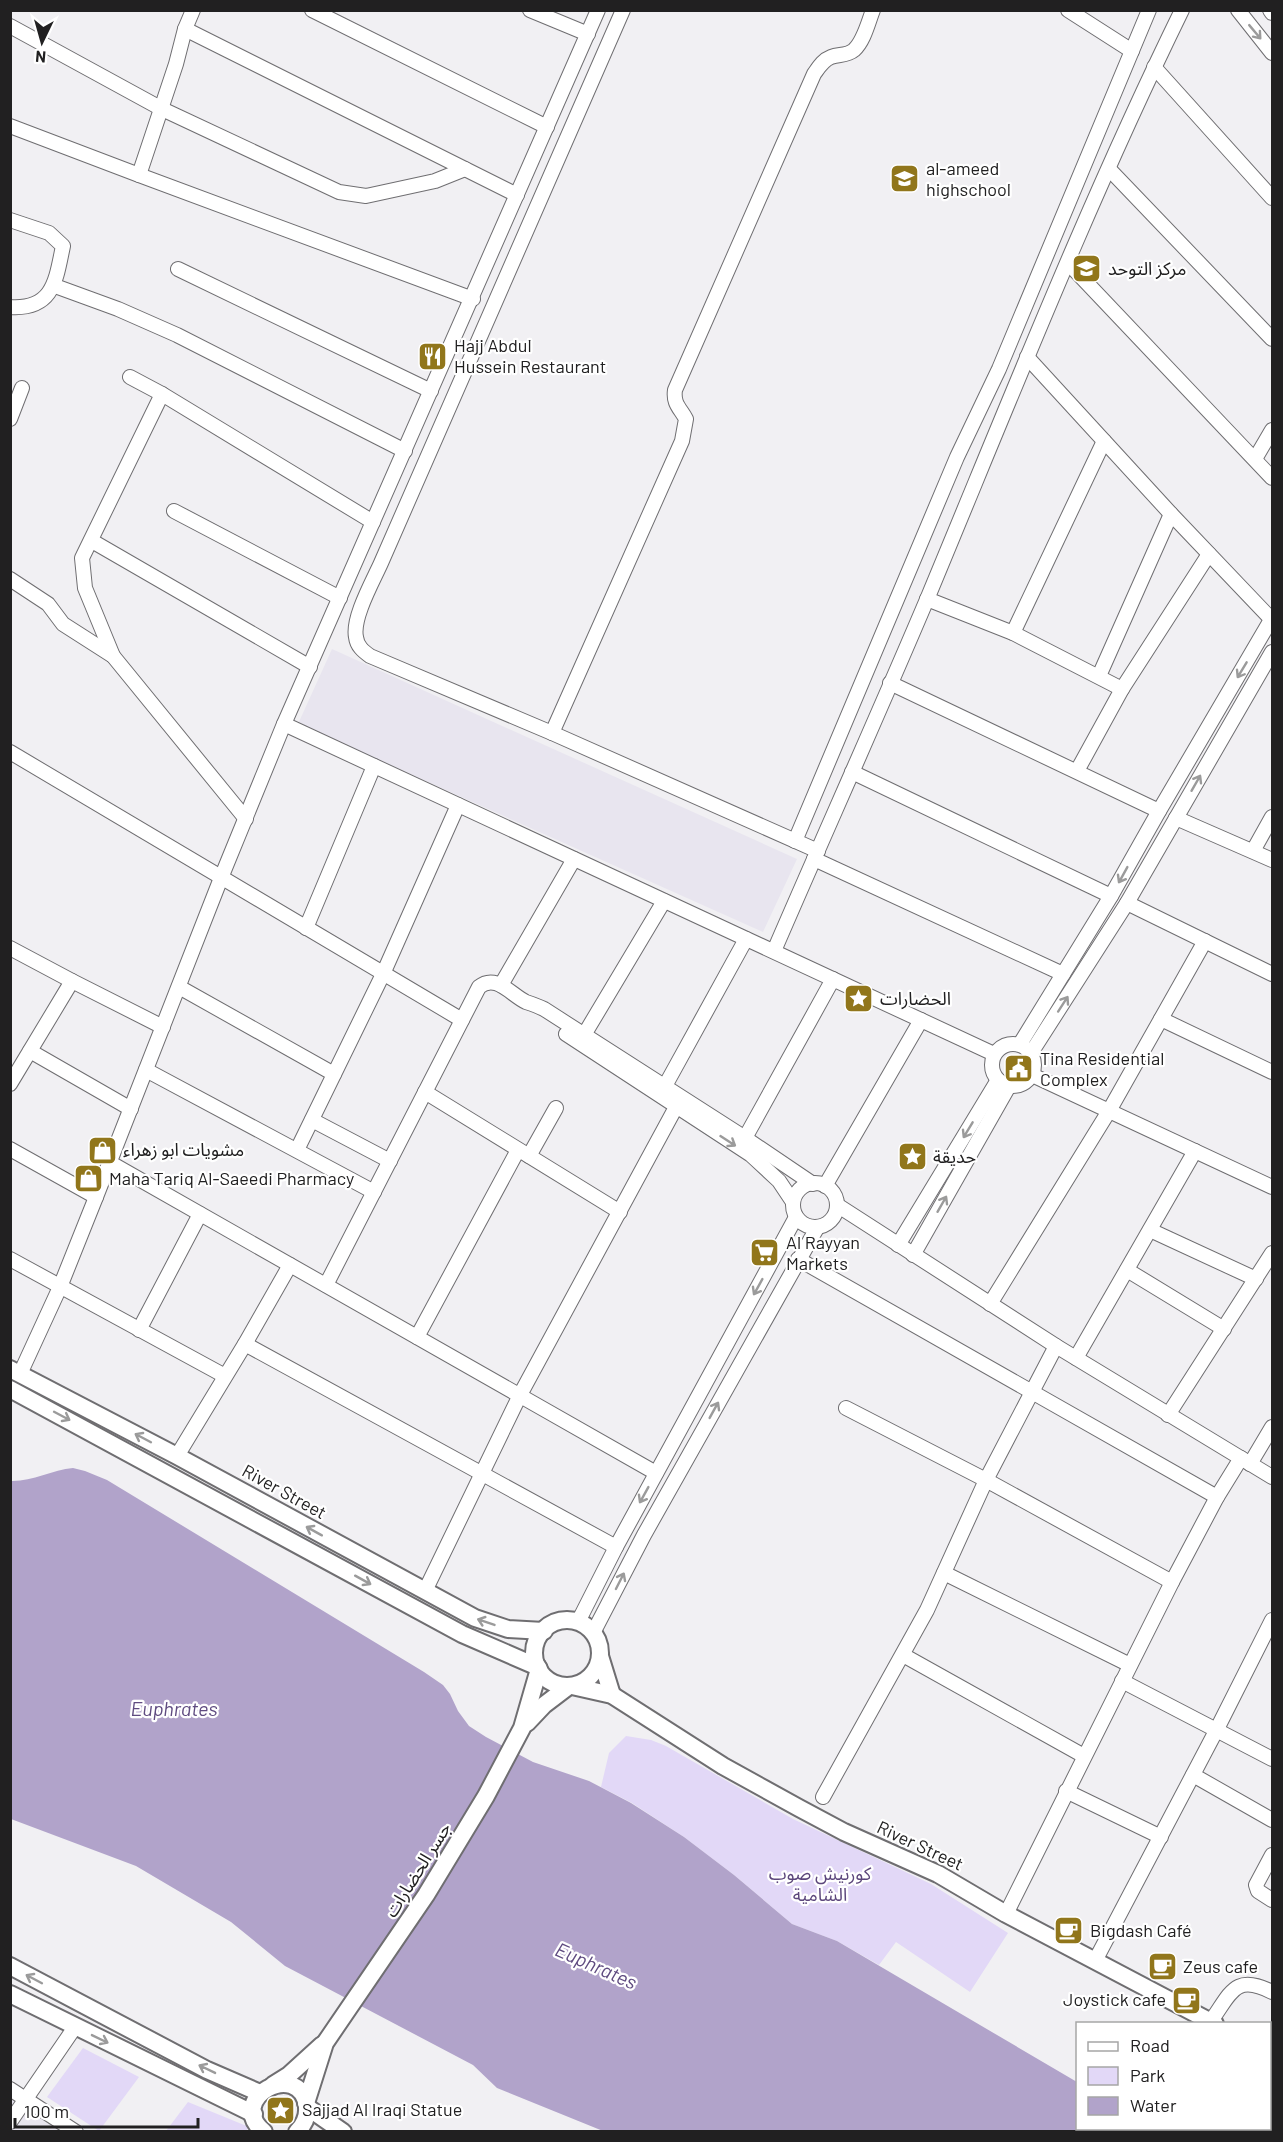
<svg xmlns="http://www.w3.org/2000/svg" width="1283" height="2142" font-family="Barlow,'Noto Sans Arabic',sans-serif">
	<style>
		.built { fill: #e8e5ef }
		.green { fill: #e2d8f7 }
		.water { fill: #b1a3ca }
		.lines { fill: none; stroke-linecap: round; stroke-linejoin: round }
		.minor-casing { stroke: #6f6e71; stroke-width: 16 }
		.major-casing { stroke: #6f6e71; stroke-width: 20 }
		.minor { stroke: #fff; stroke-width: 14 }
		.major { stroke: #fff; stroke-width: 16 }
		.oneway { stroke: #9b9b9b }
		.labels { text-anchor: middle; stroke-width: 4.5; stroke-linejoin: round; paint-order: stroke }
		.poi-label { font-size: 18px; fill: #212021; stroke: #fff; text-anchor: start }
		.street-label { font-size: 18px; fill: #212021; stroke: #fff }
		.park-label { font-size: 18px; fill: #5c477c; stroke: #fff }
		.water-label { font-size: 20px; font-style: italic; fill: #5f4b80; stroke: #fff }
	</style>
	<rect width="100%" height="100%" fill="#f1f0f3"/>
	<g class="built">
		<polygon points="332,649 797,859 763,932 298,724"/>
		<polygon points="11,2096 65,2131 11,2131"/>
	</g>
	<g class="green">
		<polygon points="626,1736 651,1740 666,1746 793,1819 931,1884 1008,1933 970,1992 896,1942 879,1965 837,1941 792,1924 734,1875 684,1837 632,1803 601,1787 609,1753"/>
		<polygon points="83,2048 139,2077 99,2131 47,2097"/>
		<polygon points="188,2102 249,2127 246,2131 166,2131"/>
	</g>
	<path class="water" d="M73,1468L85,1471L107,1480L424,1672L443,1685L450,1694L458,1711L469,1726L486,1737L533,1762L589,1781L631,1803L684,1837L734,1875L792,1924L837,1941L1077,2082L1078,2128H1168L1174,2131H603L497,2088L473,2065L285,1966L231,1922L136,1866L11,1819L10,1481C31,1482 52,1470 73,1468Z"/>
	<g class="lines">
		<defs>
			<g id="minor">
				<polyline points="312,10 547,127"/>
				<polyline points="530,10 588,34"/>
				<path d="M623,10L381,563C373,581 352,618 356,637C357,646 363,651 370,656L552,733L818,851"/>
				<polyline points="1068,10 1132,51"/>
				<polyline points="1238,10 1272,53"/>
				<polyline points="1270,10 1272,13"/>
				<polyline points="10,26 162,109 339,192 366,196 435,181 465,169"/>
				<polyline points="185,29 517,195"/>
				<polyline points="1154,67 1272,198"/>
				<polyline points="10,126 139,175 473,299"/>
				<polyline points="1109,169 1272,339"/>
				<polyline points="139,175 176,64 185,29 193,10"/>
				<path d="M10,220L49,233L63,246C56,279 54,310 10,307"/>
				<polyline points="1068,263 1272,478"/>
				<polyline points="178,269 431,391"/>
				<polyline points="55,286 118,309 177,335 405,451"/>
				<polyline points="1027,357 1171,514 1272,620"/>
				<polyline points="130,377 162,394 373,522"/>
				<polyline points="10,419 22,388"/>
				<polyline points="1255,459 1272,430"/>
				<polyline points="174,511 340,598"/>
				<polyline points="92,541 310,667"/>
				<polyline points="10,579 48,604 63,624 113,656 246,819"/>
				<polyline points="927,599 1013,633 1122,689"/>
				<polyline points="1013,633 1104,441"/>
				<polyline points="113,656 85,588 82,558 162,394"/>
				<polyline points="1099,676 1171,514"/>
				<polyline points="890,683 1159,811"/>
				<polyline points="284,724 994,1054"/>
				<path d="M552,733L682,441L686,419C680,408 673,404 675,390L814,74C819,67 823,60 831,57C839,54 847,56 854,50C864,41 868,23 873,10"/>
				<polyline points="10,752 462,1020"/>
				<polyline points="1077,771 1122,689 1209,554"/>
				<polyline points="852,772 1111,896"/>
				<polyline points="1176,818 1272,860"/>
				<polyline points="795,841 957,457 999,369 1149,10"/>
				<polyline points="1253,851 1272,817"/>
				<polyline points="814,859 1063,974"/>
				<polyline points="1127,903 1272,974"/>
				<polyline points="306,928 374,766"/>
				<polyline points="10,948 72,981 163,1027"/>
				<path d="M774,951C825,833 878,715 928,597C1010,400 1088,202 1182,10"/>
				<polyline points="501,985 574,859"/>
				<polyline points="179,987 334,1074"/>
				<polyline points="1161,1019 1272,1072"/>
				<polyline points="566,1034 751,1155 779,1181 793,1202"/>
				<polyline points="584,1035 664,901"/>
				<circle cx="1013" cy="1065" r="21"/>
				<polyline points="1020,1044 1111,896 1159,811 1272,618"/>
				<polyline points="30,1051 131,1109"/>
				<polyline points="1031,1053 1127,903 1272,652"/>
				<polyline points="146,1070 374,1192"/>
				<polyline points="1032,1075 1272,1187"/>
				<polyline points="10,1084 72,981"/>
				<polyline points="665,1086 746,939"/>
				<polyline points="425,1092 620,1212"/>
				<polyline points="312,1120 390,1161"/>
				<polyline points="745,1138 833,979"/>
				<polyline points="10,1149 96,1197"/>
				<polyline points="297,1150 383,974 458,805"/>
				<polyline points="529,1156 556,1108"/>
				<polyline points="109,1162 656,1473"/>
				<circle cx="815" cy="1205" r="22"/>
				<polyline points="825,1186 921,1020"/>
				<polyline points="837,1205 1056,1346 1272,1477"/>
				<polyline points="1150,1230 1256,1279"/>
				<polyline points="898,1245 998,1080"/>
				<polyline points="913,1255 1009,1086"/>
				<polyline points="10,1259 225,1376"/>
				<polyline points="798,1259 1217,1497"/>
				<polyline points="1127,1270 1224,1329"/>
				<path d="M326,1285L479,987C496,973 511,995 526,1002C532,1004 538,1006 544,1009L745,1138L813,1184"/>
				<polyline points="990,1304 1109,1111 1205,941"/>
				<polyline points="139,1330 200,1214"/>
				<polyline points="417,1337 518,1150"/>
				<polyline points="245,1344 616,1547"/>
				<polyline points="1076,1358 1195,1151"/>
				<polyline points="20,1374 60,1287 96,1197 221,878 284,724 598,10"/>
				<polyline points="846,1408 986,1480 1172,1582"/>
				<polyline points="1168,1415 1272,1253"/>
				<polyline points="177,1456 245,1344 290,1265"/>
				<polyline points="1250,1464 1272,1427"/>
				<polyline points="944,1573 1130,1665"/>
				<polyline points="425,1591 520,1395 676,1107"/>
				<polyline points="578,1622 616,1547 796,1217"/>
				<polyline points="593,1633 644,1535 817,1228"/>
				<polyline points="903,1655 1084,1756"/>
				<polyline points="1122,1681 1272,1759"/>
				<polyline points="1193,1775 1272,1820"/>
				<polyline points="1066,1791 1161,1837"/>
				<polyline points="823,1797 927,1610 986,1480 1056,1346"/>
				<polyline points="1272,1855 1256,1885 1258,1891 1272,1900"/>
				<polyline points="1006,1914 1172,1582 1217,1497 1241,1458"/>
				<polyline points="1095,1961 1217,1729 1272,1620"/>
				<path d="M1211,2021C1231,1993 1235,1973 1272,1992"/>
				<polyline points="10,2089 76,2132"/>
				<polyline points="10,2122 75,2027"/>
			</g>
			<g id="major">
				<polyline points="10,1369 177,1456 475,1618 508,1629 544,1631"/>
				<polyline points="10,1389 462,1634 538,1667"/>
				<circle cx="567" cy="1653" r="33"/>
				<polyline points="600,1656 612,1695"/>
				<polyline points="572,1686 612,1695 723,1766 799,1808 844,1832 938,1874 1006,1914 1215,2024"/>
				<polyline points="527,1723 544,1705 569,1686"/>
				<polyline points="10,1966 207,2070 260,2093"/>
				<polyline points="10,1994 254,2114"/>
				<polyline points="1270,2051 1272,2053"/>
				<polyline points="273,2085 289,2075 322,2045"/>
				<polyline points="306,2103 325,2043 426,1895 486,1796 522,1728 539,1669"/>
				<polyline points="307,2107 343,2132"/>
				<path d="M264,2132C224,2099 299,2058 307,2106C308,2116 304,2125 297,2132"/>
			</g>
		</defs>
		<use href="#minor" class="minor-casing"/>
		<use href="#major" class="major-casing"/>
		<use href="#minor" class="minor"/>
		<use href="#major" class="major"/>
	</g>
	<defs><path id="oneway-shaft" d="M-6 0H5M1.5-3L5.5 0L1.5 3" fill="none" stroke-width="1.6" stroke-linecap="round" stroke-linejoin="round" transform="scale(1.5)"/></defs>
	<g class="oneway">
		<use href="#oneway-shaft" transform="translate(1255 32) rotate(50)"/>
		<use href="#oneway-shaft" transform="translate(1242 670) rotate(121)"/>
		<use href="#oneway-shaft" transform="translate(1196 783) rotate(-60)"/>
		<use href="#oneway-shaft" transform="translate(1123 875) rotate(119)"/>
		<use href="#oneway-shaft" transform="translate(1063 1004) rotate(-57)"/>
		<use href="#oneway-shaft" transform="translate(968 1130) rotate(121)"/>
		<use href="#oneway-shaft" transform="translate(728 1141) rotate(33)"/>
		<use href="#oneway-shaft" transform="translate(942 1204) rotate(-60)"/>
		<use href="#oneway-shaft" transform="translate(758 1287) rotate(119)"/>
		<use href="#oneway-shaft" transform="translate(714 1410) rotate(-61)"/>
		<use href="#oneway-shaft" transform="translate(62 1416) rotate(28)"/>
		<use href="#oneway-shaft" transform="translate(143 1438) rotate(-152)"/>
		<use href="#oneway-shaft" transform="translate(644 1495) rotate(119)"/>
		<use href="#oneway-shaft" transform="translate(314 1531) rotate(-151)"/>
		<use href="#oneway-shaft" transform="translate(363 1580) rotate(29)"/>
		<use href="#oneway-shaft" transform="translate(620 1581) rotate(-63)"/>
		<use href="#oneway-shaft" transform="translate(486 1622) rotate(-161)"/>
		<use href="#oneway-shaft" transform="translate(34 1979) rotate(-152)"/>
		<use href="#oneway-shaft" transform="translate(100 2039) rotate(26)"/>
		<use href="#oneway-shaft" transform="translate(207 2069) rotate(-154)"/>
	</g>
	<defs>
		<symbol id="school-square" viewBox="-11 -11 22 22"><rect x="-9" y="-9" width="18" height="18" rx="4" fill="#91761b" stroke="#fff"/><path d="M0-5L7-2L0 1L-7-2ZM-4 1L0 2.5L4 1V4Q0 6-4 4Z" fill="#fff"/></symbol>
		<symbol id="restaurant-square" viewBox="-11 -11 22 22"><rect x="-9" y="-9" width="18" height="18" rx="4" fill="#91761b" stroke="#fff"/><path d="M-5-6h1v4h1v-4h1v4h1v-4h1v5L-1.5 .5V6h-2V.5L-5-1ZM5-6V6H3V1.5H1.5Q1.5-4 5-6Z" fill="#fff"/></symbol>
		<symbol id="sight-square" viewBox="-11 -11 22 22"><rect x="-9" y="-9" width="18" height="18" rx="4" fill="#91761b" stroke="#fff"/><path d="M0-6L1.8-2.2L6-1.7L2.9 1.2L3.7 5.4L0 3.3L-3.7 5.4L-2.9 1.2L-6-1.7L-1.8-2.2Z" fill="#fff"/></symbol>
		<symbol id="civic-square" viewBox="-11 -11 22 22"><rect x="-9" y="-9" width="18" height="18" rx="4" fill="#91761b" stroke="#fff"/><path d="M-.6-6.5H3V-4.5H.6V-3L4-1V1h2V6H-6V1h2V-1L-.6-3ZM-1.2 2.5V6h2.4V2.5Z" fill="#fff"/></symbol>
		<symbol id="shop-square" viewBox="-11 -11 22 22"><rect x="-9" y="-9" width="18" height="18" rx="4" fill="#91761b" stroke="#fff"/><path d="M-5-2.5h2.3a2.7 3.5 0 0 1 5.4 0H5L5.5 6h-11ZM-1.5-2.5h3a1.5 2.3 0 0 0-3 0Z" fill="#fff"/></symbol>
		<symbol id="supermarket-square" viewBox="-11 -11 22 22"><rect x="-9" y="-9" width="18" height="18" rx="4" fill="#91761b" stroke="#fff"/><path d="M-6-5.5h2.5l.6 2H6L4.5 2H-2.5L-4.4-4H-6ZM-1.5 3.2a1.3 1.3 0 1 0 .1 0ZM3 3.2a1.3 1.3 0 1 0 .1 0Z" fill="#fff"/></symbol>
		<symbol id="cafe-square" viewBox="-11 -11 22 22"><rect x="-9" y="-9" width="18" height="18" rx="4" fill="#91761b" stroke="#fff"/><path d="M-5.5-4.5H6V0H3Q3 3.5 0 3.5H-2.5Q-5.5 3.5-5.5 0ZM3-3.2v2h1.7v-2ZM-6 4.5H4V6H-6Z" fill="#fff"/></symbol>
	</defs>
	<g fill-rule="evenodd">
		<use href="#school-square" x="888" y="162" width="33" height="33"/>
		<use href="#school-square" x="1070" y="252" width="33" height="33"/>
		<use href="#restaurant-square" x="416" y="340" width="33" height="33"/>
		<use href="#sight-square" x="842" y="982" width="33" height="33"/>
		<use href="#civic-square" x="1002" y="1052" width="33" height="33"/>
		<use href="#shop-square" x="86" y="1134" width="33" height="33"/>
		<use href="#sight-square" x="896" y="1140" width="33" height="33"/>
		<use href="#shop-square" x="72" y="1162" width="33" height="33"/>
		<use href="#supermarket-square" x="748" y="1236" width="33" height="33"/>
		<use href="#cafe-square" x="1052" y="1914" width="33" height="33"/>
		<use href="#cafe-square" x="1146" y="1950" width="33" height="33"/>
		<use href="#cafe-square" x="1170" y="1984" width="33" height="33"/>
		<use href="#sight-square" x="264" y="2094" width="33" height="33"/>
	</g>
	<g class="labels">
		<g class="poi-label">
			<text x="926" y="175">al-ameed<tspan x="926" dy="21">highschool</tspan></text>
			<text x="1108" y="275">مركز التوحد</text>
			<text x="454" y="352">Hajj Abdul<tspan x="454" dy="21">Hussein Restaurant</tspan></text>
			<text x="880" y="1005">الحضارات</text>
			<text x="1040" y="1065">Tina Residential<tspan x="1040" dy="21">Complex</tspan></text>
			<text x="123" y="1156">مشويات ابو زهراء</text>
			<text x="933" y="1163">حديقة</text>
			<text x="109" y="1185">Maha Tariq Al-Saeedi Pharmacy</text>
			<text x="786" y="1249">Al Rayyan<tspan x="786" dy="21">Markets</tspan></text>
			<text x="1090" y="1937">Bigdash Café</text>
			<text x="1183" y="1973">Zeus cafe</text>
			<text x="1166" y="2006" text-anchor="end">Joystick cafe</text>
			<text x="302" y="2116">Sajjad Al Iraqi Statue</text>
		</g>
		<g class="street-label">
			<text transform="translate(284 1492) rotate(29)" y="6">River Street</text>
			<text transform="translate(920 1846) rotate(25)" y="6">River Street</text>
			<text transform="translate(418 1870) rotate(-58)" y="6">جسر الحضارات</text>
		</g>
		<g class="park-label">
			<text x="820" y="1880">كورنيش صوب<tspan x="820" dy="21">الشامية</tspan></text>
		</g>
		<g class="water-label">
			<text x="174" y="1716">Euphrates</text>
			<text transform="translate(596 1966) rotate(24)" y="7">Euphrates</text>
		</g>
	</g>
	<rect width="1283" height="2142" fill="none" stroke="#212021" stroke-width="24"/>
	<rect x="1076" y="2022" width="195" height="108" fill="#ffffff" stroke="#a6a6a6" stroke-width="1.5"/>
	<rect x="1088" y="2042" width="30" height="9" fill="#ffffff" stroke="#a6a6a6" stroke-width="1.5"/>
	<text x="1130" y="2052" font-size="18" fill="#212021">Road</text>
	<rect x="1088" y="2067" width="30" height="18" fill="#e2d8f7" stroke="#a6a6a6" stroke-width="1.5"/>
	<text x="1130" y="2082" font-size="18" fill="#212021">Park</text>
	<rect x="1088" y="2097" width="30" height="18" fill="#b1a3ca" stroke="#a6a6a6" stroke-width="1.5"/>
	<text x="1130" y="2112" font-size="18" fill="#212021">Water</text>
	<g transform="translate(42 42) rotate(185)" stroke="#ffffff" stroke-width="4.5" paint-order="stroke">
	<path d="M0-4.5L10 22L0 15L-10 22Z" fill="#212021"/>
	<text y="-9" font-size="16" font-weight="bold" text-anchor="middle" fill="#212021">N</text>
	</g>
	<path d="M15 2118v9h183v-9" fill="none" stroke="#212021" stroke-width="3"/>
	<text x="24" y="2118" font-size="18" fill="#212021" stroke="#ffffff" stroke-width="4.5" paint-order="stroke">100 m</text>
</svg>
